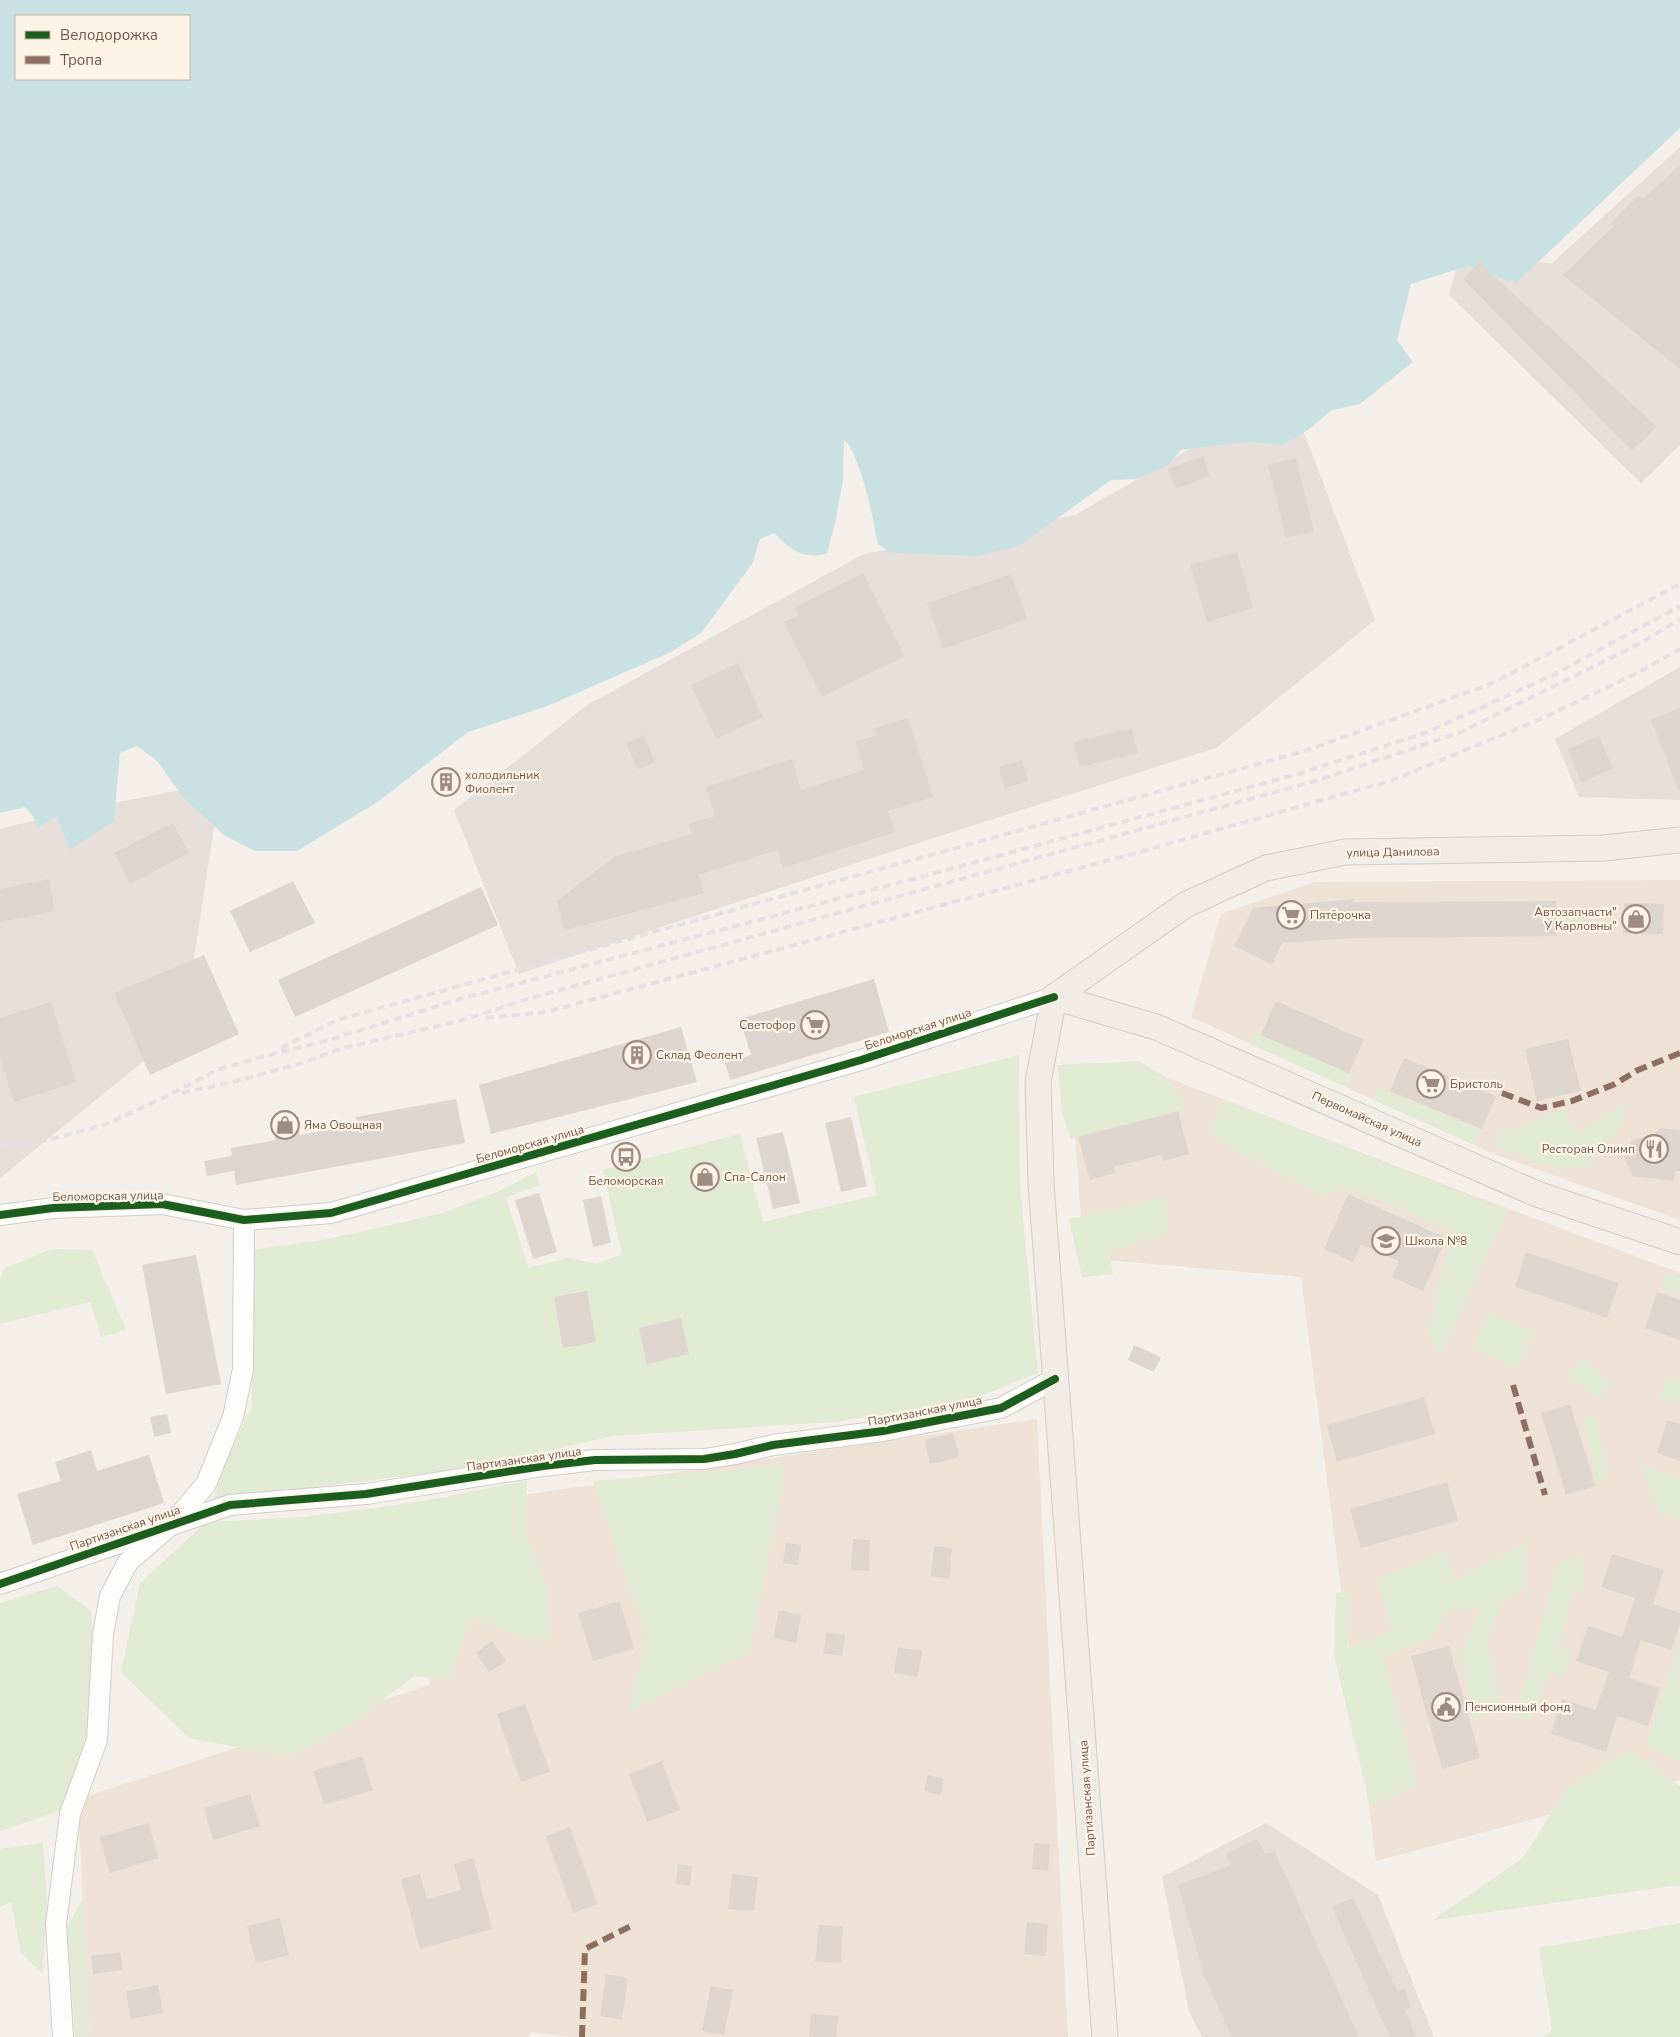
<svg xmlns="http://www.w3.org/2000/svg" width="1680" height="2037" font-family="'Nunito Sans',sans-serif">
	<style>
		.residential { fill: #ede2d5 }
		.industrial { fill: #e6dfd9 }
		.green { fill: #e1ead3 }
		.water { fill: #cae1e3; fill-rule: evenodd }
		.building { fill: #ddd5ce }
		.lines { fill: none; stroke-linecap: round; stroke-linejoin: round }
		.minor-casing { stroke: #d3ccc6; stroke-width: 22 }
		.major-casing { stroke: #d3cbc5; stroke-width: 27 }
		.minor { stroke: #fdfdfc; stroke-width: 20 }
		.major { stroke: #f1ece5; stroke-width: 25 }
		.rail { stroke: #e3e1e3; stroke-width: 4; stroke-dasharray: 8 5; stroke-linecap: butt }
		.quiet { stroke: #8d6e63; stroke-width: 6; stroke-dasharray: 12 6; stroke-linecap: butt }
		.cycleway-casing { stroke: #fdf4e7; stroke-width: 11 }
		.cycleway { stroke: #1b5e20; stroke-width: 8 }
		.labels { text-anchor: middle; stroke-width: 4.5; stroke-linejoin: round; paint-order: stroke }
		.poi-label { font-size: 12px; fill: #6f574b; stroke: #fdf4e7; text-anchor: start }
		.street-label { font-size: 12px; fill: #6f574b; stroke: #fdf4e7 }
	</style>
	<rect width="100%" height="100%" fill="#f4efe8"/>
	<g class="residential">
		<polygon points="1680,880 1680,1220 1499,1156 1191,1017 1221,914 1316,882"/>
		<polygon points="1171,1079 1469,1194 1680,1273 1680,1780 1376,1861 1301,1277 1084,1258 1071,1082"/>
		<polygon points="1037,1419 1068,2037 569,2037 531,2032 529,2037 89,2037 78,1799 430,1685 408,1512"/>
	</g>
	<g class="industrial">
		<polygon points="1680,147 1680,445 1641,483 1449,295 1456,267 1485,252 1551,264"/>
		<polygon points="1303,430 1375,620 1216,748 868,859 519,974 454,810 587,705 864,554 1075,515 1221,431"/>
		<polygon points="1680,667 1680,800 1579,797 1555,739"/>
		<polygon points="221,782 183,1029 0,1178 0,829 73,811"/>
		<polygon points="1266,1823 1378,1895 1434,2037 1202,2037 1189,2011 1162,1877"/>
	</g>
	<g class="green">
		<polygon points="1256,1032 1354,1076 1347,1087 1250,1044"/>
		<polygon points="1019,1055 1020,1186 1038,1373 968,1401 834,1422 612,1436 481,1467 214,1499 223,1468 252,1405 250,1250 324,1240 443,1213 499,1191 536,1172 540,1185 506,1197 528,1268 569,1258 596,1264 622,1254 603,1170 740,1134 763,1222 877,1195 854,1097"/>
		<polygon points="1139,1061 1170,1080 1187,1109 1071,1139 1062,1113 1058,1065"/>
		<polygon points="1377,1087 1482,1130 1472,1144 1374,1100"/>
		<polygon points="1225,1100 1508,1211 1440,1354 1428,1333 1453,1231 1343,1185 1326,1197 1232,1148 1209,1130"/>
		<polygon points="1626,1102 1622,1124 1587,1169 1565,1166 1563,1171 1497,1147 1498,1134 1564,1110 1576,1135"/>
		<polygon points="1165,1197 1169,1232 1109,1252 1113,1274 1082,1277 1069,1219"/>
		<polygon points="52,1249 92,1250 126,1330 101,1337 90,1302 0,1324 0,1278 5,1268"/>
		<polygon points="1665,1272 1680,1278 1680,1293 1661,1287"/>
		<polygon points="1487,1314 1535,1331 1517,1369 1474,1348"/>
		<polygon points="1584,1358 1610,1383 1600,1398 1565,1376"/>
		<polygon points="1666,1378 1680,1381 1680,1402 1660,1399"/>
		<polygon points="1583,1415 1596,1418 1608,1478 1597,1481"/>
		<polygon points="786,1465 750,1652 629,1712 647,1637 593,1481"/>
		<polygon points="1642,1465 1680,1479 1680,1519 1659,1514"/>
		<polygon points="527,1480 526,1532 546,1587 551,1640 524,1638 470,1617 451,1679 414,1676 353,1723 289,1757 189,1738 121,1672 140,1583 206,1522 303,1517 369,1509 441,1498"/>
		<polygon points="1526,1543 1525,1587 1500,1603 1487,1643 1501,1707 1474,1720 1461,1654 1480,1609 1448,1609 1432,1638 1383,1657 1417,1785 1370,1806 1334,1655 1336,1593 1351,1592 1347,1648 1391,1631 1378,1579 1447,1552 1452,1582"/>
		<polygon points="1583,1554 1584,1589 1572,1593 1558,1649 1570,1650 1564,1676 1550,1670 1531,1720 1516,1717 1558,1564"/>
		<polygon points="57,1586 91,1611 94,1648 93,1710 68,1808 0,1831 0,1603"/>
		<polygon points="1680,1646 1680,1762 1646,1744"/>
		<polygon points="1630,1750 1680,1786 1680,1885 1433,1920 1523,1858 1567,1788"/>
		<polygon points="43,1843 47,1900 43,1974 21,1953 11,1902 0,1907 0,1849"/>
		<polygon points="83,1899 89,2037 75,2037 67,1927"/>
		<polygon points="1680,1923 1680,2037 1545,2037 1552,2030 1539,1948"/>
	</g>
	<path class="water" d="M0,0H1680V128L1516,283L1468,266L1411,284L1397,340L1413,362L1360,404L1332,410L1308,430L1282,445L1249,442L1181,450L1168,465L1137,479L1111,480L1019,546L977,556L890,553L878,544C872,516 862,459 844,439L843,480L836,519L827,553C803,561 790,549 774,533L760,539L752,564L701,633L671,652L545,707L468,732L379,801L297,851H255L224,835L182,796L157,761L137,746L120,753L114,821L70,850L56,816L38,828L33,816L25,807L0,813ZM16,16H189V79H16Z"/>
	<g class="building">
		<polygon points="1680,165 1680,369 1563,275 1614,226 1611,223 1638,196 1643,199"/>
		<polygon points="1479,262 1657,427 1632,451 1463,279"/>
		<polygon points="1203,456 1210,476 1176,489 1168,469"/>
		<polygon points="1296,458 1314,531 1286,538 1268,465"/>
		<polygon points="1237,552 1253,608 1207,622 1190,565"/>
		<polygon points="863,573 905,656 822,697 784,622 799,615 795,607"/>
		<polygon points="1011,574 1027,619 943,649 927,603"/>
		<polygon points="738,663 763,717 716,739 691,685"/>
		<polygon points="1680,708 1680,791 1679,791 1651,720"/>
		<polygon points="908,718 933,797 888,811 895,832 783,868 777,850 698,875 704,893 605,920 564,930 557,901 614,857 692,834 688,824 715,816 706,787 792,759 801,790 864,770 855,742 877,735 875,728"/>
		<polygon points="1132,728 1138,753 1080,767 1074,742"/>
		<polygon points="644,735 655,762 638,770 626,743"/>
		<polygon points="1599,736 1613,769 1581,782 1568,749"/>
		<polygon points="1022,760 1028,781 1005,788 999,767"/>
		<polygon points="450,771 457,787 443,794 435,778"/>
		<polygon points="173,823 189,853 130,884 114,853"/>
		<polygon points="49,879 55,911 0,922 0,889"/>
		<polygon points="293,881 315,923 250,952 230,911"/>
		<polygon points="481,887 498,925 295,1017 278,980"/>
		<polygon points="1355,899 1355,902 1556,901 1557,936 1355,938 1282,943 1272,965 1234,946 1253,908"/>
		<polygon points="1624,903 1664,904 1663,934 1623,933"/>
		<polygon points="204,955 239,1034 150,1075 114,993"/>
		<polygon points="874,979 889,1032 730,1080 725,1063 751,1055 740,1019"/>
		<polygon points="1276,1001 1364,1040 1349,1073 1261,1035"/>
		<polygon points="51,1002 76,1082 14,1102 0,1057 0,1018"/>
		<polygon points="681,1027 697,1082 491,1134 479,1085"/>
		<polygon points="1568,1039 1581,1091 1537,1101 1525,1049"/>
		<polygon points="1404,1058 1496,1096 1482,1129 1390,1091"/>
		<polygon points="456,1099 465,1143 236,1185 234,1171 207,1176 204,1161 232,1156 231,1148 276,1140 270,1122 293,1115 300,1135 357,1125 356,1117"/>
		<polygon points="1178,1111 1189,1154 1163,1161 1161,1155 1114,1167 1115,1173 1090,1180 1078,1137"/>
		<polygon points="851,1117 867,1186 841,1192 825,1123"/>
		<polygon points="1661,1128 1680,1130 1680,1171 1676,1171 1673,1181 1633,1176 1624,1157 1632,1140 1654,1134"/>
		<polygon points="783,1132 800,1203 773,1209 756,1138"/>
		<polygon points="539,1193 557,1252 533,1259 515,1200"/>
		<polygon points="1348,1194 1446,1238 1423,1291 1392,1277 1399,1261 1361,1244 1353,1262 1324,1249"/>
		<polygon points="601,1196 611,1243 593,1247 583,1200"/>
		<polygon points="1526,1252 1619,1283 1607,1318 1515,1287"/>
		<polygon points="196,1255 221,1384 166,1394 142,1265"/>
		<polygon points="587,1291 596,1342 563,1348 554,1297"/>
		<polygon points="1657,1292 1680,1300 1680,1340 1645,1328"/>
		<polygon points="681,1318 689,1354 647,1364 639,1328"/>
		<polygon points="1134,1345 1161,1357 1154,1372 1128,1360"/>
		<polygon points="1424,1397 1435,1434 1337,1462 1327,1425"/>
		<polygon points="1570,1404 1595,1486 1566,1495 1541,1413"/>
		<polygon points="167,1414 171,1433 154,1437 150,1417"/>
		<polygon points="1667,1420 1680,1424 1680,1461 1657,1453"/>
		<polygon points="953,1433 959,1457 930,1464 925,1440"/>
		<polygon points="91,1450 97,1471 149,1455 164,1503 33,1545 17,1494 61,1481 55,1462"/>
		<polygon points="1447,1482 1458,1521 1361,1548 1350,1509"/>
		<polygon points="853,1539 870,1540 869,1571 851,1570"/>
		<polygon points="786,1543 801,1545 798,1565 783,1563"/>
		<polygon points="934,1546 952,1548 949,1578 931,1576"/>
		<polygon points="1612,1554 1664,1570 1653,1604 1680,1613 1680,1624 1671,1650 1641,1640 1629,1678 1660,1688 1648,1726 1617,1716 1606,1752 1551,1734 1562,1699 1596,1710 1609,1672 1576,1661 1588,1626 1622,1637 1635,1598 1601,1587"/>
		<polygon points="620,1601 634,1649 593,1661 578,1613"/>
		<polygon points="779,1610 801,1615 796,1643 773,1638"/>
		<polygon points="827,1632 845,1635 842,1656 823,1653"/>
		<polygon points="492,1641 506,1661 489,1672 476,1653"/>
		<polygon points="1449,1646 1480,1758 1442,1769 1411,1656"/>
		<polygon points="898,1647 922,1651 918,1677 894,1673"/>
		<polygon points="525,1704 550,1772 521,1782 497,1714"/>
		<polygon points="362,1756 373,1790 324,1805 313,1771"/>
		<polygon points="662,1761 680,1810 647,1822 629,1774"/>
		<polygon points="928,1775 944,1779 940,1795 924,1791"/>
		<polygon points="250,1794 260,1826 213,1840 204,1808"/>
		<polygon points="148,1823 159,1858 110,1873 100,1837"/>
		<polygon points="570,1827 597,1904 573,1913 546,1836"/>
		<polygon points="1257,1839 1265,1854 1275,1852 1359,2037 1232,2037 1205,1978 1178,1885 1231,1865 1226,1854"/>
		<polygon points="1034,1843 1050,1844 1048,1871 1032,1869"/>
		<polygon points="473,1858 492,1929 420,1949 401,1879 420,1874 427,1899 461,1890 454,1864"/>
		<polygon points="678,1864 692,1866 690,1886 676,1884"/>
		<polygon points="732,1874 758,1877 754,1911 728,1909"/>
		<polygon points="1353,1898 1397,1991 1405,1989 1411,2008 1405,2010 1416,2037 1390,2037 1332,1907"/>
		<polygon points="280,1918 289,1955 256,1963 247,1926"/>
		<polygon points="1027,1922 1048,1924 1046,1956 1024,1954"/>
		<polygon points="819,1925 843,1926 841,1963 815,1962"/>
		<polygon points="120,1952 123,1970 93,1974 91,1956"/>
		<polygon points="606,1974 628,1978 622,2020 600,2016"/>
		<polygon points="158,1985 163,2013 131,2019 126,1991"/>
		<polygon points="711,1986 733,1990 724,2035 702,2031"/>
		<polygon points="811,2014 838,2016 836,2037 809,2037"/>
	</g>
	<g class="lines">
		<defs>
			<g id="minor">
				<polyline points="0,1215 53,1208 162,1204 244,1220 331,1213 861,1060 1054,997"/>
				<polyline points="0,1584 230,1505 366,1494 543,1466 595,1460 704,1459 735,1454 773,1445 883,1431 1001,1408 1055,1379"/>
				<polyline points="63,2037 56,1924 70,1814 97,1740 103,1634 110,1596 128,1562 173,1523 206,1484 233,1417 243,1369 244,1220"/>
			</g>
			<g id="major">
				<polyline points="1054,997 1038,1082 1041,1183 1105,2037"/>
				<polyline points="1054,997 1156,1027 1537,1194 1680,1242"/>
				<polyline points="1054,997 1185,905 1266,868 1345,852 1604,848 1680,840"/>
			</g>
		</defs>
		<use href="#minor" class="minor-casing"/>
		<use href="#major" class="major-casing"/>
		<use href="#minor" class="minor"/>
		<use href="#major" class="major"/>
		<g class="rail">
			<polyline points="486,1018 546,1012 1143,851 1393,780 1543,718 1635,674 1680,649"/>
			<polyline points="281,1048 337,1020 1308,750 1493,683 1680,584"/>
			<polyline points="182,1093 233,1082 302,1063 340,1049 463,1020 531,998 1319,780 1461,732 1641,643 1680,619"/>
			<polyline points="0,1145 32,1144 104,1125 167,1096 217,1070 265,1056 326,1041 460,999 943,871 1298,774 1425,733 1553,675 1680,606"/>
		</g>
		<g class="quiet">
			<polyline points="1502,1093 1541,1108 1572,1101 1615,1084 1638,1070 1680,1053"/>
			<polyline points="1513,1385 1545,1495"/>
			<polyline points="582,2037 585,1949 635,1924"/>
		</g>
		<defs>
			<g id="cycleway">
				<polyline points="0,1215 53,1208 162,1204 244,1220 331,1213 861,1060 1054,997"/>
				<polyline points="0,1584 230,1505 366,1494 543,1466 595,1460 704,1459 735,1454 773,1445 883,1431 1001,1408 1055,1379"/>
			</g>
		</defs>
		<use href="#cycleway" class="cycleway-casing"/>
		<use href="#cycleway" class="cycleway"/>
	</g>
	<defs>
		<symbol id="building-ring" viewBox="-11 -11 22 22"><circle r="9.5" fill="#fdf4e7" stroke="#9e8c82" stroke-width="1.5"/><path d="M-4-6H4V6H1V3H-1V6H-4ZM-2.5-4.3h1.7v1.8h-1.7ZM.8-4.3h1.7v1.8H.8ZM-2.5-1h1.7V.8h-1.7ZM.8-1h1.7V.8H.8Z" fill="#9e8c82"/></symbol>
		<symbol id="supermarket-ring" viewBox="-11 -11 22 22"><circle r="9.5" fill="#fdf4e7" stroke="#9e8c82" stroke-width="1.5"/><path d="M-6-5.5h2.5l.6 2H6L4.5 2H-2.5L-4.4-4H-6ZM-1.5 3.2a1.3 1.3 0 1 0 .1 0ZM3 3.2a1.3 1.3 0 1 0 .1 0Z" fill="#9e8c82"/></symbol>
		<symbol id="shop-ring" viewBox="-11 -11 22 22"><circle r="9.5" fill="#fdf4e7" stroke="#9e8c82" stroke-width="1.5"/><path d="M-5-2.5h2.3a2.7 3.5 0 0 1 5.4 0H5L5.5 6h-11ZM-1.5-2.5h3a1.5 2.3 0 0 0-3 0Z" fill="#9e8c82"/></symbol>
		<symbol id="restaurant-ring" viewBox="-11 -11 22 22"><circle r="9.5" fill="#fdf4e7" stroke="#9e8c82" stroke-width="1.5"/><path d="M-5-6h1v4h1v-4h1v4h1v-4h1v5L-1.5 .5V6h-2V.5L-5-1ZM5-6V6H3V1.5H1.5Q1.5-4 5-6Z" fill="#9e8c82"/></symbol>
		<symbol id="bus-ring" viewBox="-11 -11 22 22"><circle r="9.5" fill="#fdf4e7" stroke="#9e8c82" stroke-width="1.5"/><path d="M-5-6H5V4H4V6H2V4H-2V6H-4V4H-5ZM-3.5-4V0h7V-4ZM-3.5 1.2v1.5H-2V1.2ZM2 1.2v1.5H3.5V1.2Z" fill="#9e8c82"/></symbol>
		<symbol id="school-ring" viewBox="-11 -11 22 22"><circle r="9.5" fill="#fdf4e7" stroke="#9e8c82" stroke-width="1.5"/><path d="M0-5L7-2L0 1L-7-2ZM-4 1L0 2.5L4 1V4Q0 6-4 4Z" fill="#9e8c82"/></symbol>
		<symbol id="civic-ring" viewBox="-11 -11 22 22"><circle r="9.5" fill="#fdf4e7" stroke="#9e8c82" stroke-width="1.5"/><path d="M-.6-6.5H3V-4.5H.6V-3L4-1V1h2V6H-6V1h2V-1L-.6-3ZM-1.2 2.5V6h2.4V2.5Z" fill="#9e8c82"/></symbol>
	</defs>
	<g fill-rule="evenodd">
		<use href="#building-ring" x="430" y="766" width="32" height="32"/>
		<use href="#supermarket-ring" x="1275" y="899" width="32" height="32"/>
		<use href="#shop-ring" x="1620" y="903" width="32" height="32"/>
		<use href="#supermarket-ring" x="799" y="1009" width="32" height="32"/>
		<use href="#building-ring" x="621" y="1039" width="32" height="32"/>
		<use href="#supermarket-ring" x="1415" y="1068" width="32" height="32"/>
		<use href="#shop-ring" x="269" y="1109" width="32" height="32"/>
		<use href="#restaurant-ring" x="1638" y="1133" width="32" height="32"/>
		<use href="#bus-ring" x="610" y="1141" width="32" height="32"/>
		<use href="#shop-ring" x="689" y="1161" width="32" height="32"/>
		<use href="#school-ring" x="1370" y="1225" width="32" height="32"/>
		<use href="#civic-ring" x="1430" y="1691" width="32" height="32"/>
	</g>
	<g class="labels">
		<g class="poi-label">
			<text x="465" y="779">холодильник<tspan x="465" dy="14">Фиолент</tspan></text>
			<text x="1617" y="916" text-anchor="end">Автозапчасти"<tspan x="1617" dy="14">У Карловны"</tspan></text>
			<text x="1310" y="919">Пятёрочка</text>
			<text x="796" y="1029" text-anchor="end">Светофор</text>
			<text x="656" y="1059">Склад Феолент</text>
			<text x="1450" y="1088">Бристоль</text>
			<text x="304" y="1129">Яма Овощная</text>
			<text x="1635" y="1153" text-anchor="end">Ресторан Олимп</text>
			<text x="724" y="1181">Спа-Салон</text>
			<text x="626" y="1185" text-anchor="middle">Беломорская</text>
			<text x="1405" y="1245">Школа №8</text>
			<text x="1465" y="1711">Пенсионный фонд</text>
		</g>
		<g class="street-label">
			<text transform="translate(1393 852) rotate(-1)" y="4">улица Данилова</text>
			<text transform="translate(918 1029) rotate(-18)" y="4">Беломорская улица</text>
			<text transform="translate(1367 1119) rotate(24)" y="4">Первомайская улица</text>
			<text transform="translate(530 1144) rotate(-16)" y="4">Беломорская улица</text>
			<text transform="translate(108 1196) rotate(-1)" y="4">Беломорская улица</text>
			<text transform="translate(925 1411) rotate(-11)" y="4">Партизанская улица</text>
			<text transform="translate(524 1459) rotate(-8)" y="4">Партизанская улица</text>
			<text transform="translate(125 1528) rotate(-19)" y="4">Партизанская улица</text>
			<text transform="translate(1087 1798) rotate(-94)" y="4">Партизанская улица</text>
		</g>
	</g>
	<rect x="15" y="15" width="175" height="65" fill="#fdf4e7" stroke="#c4b5a9"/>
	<rect x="25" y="31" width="25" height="8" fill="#1b5e20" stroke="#c4b5a9"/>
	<text x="60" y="40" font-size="15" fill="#6f574b">Велодорожка</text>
	<rect x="25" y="56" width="25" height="8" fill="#8d6e63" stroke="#c4b5a9"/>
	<text x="60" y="65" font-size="15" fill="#6f574b">Тропа</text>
</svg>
